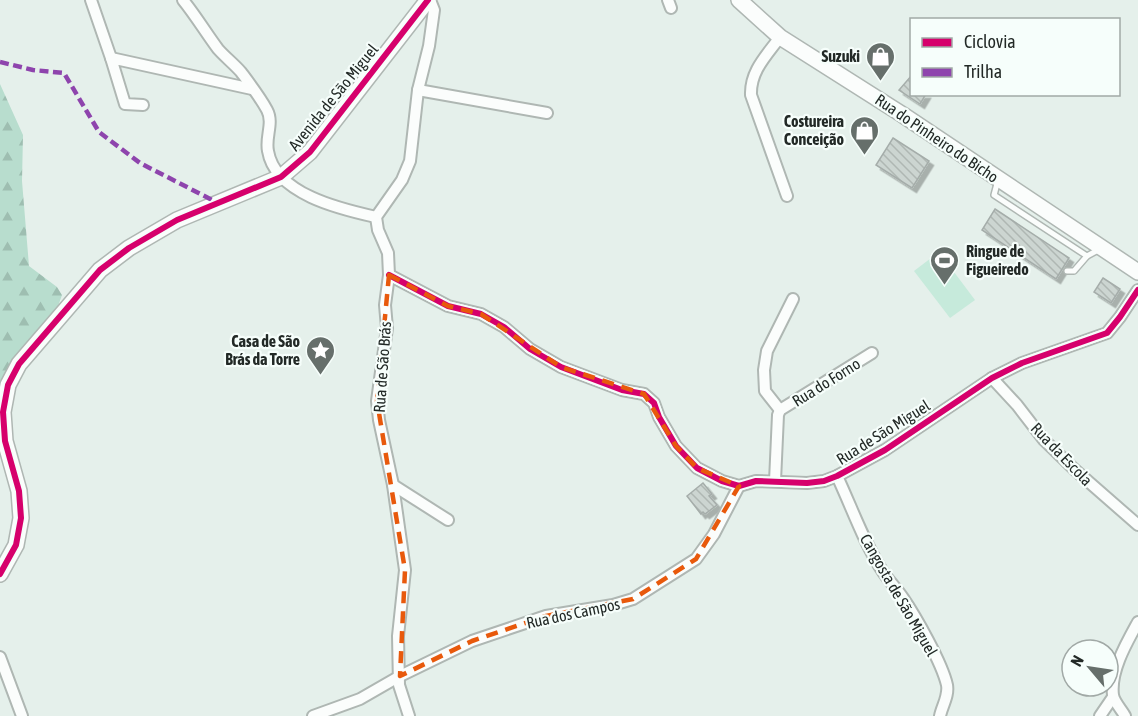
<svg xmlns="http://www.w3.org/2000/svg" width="1138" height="716" font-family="'Asap Condensed',sans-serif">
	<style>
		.forest { fill: url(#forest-firs) }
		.pitch { fill: #c6eadb }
		.building { fill: url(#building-back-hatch); stroke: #a5adaa; stroke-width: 1.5; filter: url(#shadow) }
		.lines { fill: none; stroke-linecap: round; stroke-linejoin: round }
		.lane-casing { stroke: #afb7b3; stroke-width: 8 }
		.street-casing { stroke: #afb7b3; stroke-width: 14 }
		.secondary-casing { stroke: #afb7b3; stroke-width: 18 }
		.lane { stroke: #fbfdfc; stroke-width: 5 }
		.street { stroke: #fbfdfc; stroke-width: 10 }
		.secondary { stroke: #fbfdfc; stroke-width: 15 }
		.quiet { stroke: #8e44ad; stroke-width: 4.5; stroke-dasharray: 9 4.5; stroke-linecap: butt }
		.cycleway-casing { stroke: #f6fefb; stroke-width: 10 }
		.cycleway { stroke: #d6006c; stroke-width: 6 }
		.marked { fill: none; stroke: #e8590c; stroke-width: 4.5; stroke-dasharray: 12 8; stroke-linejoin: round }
		.labels { text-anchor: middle; stroke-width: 4.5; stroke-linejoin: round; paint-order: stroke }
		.poi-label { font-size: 16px; font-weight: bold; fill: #222926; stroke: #f6fefb; text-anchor: end }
		.street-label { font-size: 16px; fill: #222926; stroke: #f6fefb }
	</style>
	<defs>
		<pattern id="forest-firs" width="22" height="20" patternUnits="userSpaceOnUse" patternTransform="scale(1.5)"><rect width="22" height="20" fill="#b8ddce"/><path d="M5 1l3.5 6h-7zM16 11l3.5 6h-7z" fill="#9ebeb1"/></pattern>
		<pattern id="building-back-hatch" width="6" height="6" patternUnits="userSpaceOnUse" patternTransform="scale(1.5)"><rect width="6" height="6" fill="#ccd5d1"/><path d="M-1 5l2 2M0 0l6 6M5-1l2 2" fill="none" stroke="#afb7b3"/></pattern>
		<filter id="shadow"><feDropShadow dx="4.5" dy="4.5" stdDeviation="0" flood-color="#0004"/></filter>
	</defs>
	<rect width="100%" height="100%" fill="#e5f0eb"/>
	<polygon class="forest" points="0,84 23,135 22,181 29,266 57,287 62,295 57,309 27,345 0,385"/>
	<polygon class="pitch" points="939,252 975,300 950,318 914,271"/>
	<g class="building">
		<polygon points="912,75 912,94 926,94 920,104 899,90"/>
		<polygon points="893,138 929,161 912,188 876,165"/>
		<polygon points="995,209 1069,258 1056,279 982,230"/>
		<polygon points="1103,278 1120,289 1111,303 1094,292"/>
		<polygon points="703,483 712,494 709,496 717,505 705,514 703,512 701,514 687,496"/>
	</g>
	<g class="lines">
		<defs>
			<g id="lane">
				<polyline points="998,180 994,195 1087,256 1100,249"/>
				<polyline points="1067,271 1074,271 1087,256"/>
			</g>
			<g id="street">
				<polyline points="91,0 111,58"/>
				<path d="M183,0C196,16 206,33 218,49C225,57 234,64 241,72C250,84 260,97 267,110C274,123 265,137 268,151C275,194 340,209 376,217"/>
				<polyline points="668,0 671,8"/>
				<path d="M780,37C767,55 750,71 751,95L787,196"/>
				<polyline points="418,90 547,113"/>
				<polyline points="143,105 125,104 111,58 252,89"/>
				<polyline points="389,275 448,306 481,314 504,327 530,349 561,367 622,390 644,394 654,403 659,417 676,446 697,468 722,481 739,486 756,481 807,483 824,481 837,476 885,450 992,378 1022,363 1107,333 1120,317 1138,290"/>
				<polyline points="992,378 1017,405 1044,440 1074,469 1138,525"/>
				<polyline points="780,410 765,391 764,370 767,351 793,299"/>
				<path d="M837,476C852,508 864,543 883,572C889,581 897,589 903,598C916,617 942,663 947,685C949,696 942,706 940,716"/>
				<polyline points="775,481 778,415 780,410 872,353"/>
				<polyline points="393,485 448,520"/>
				<polyline points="0,657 22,716"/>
				<polyline points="313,716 360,699 400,676 472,641 546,616 613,605 633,599 696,559 714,534 739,486"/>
				<polyline points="409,716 399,685 398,636 405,570 393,485 379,420 377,401 387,328 385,305 389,275 388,253 378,230 376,217 402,180 410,161 418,90 429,46 434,10 430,0"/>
				<polyline points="1100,716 1113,697"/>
				<path d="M1125,716C1122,710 1114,702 1113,695C1110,671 1127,642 1138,622"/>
			</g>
			<g id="secondary">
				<polyline points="739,0 780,37 903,115 1138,272"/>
				<polyline points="0,574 16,545 21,518 19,491 5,441 3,412 8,385 19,364 100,270 129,248 177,220 281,177 310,152 428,0"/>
			</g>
		</defs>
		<use href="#lane" class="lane-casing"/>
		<use href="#street" class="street-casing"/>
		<use href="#secondary" class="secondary-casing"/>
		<use href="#lane" class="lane"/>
		<use href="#street" class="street"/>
		<use href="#secondary" class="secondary"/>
		<polyline class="quiet" points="0,62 33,70 64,73 99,132 140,163 218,203"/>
		<defs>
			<g id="cycleway">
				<polyline points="389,275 448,306 481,314 504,327 530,349 561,367 622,390 644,394 654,403 659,417 676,446 697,468 722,481 739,486 756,481 807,483 824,481 837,476 885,450 992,378 1022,363 1107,333 1120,317 1138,290"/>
				<polyline points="0,574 16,545 21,518 19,491 5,441 3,412 8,385 19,364 100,270 129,248 177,220 281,177 310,152 428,0"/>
			</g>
		</defs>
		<use href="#cycleway" class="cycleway-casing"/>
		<use href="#cycleway" class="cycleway"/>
	</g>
	<path class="marked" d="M389,275L448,306L481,314L561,367L644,394L676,446L697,468L739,486L696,559L633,599L546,616L472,641L400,676L405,570L377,401Z"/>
	<defs>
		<symbol id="shop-pin" viewBox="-11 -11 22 30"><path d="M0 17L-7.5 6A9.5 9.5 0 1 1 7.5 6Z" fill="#666f6b" stroke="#f6fefb"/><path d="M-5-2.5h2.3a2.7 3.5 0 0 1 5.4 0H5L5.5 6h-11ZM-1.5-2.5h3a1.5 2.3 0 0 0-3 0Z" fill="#fff"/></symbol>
		<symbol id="stadium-pin" viewBox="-11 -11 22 30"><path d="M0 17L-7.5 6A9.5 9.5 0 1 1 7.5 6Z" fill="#666f6b" stroke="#f6fefb"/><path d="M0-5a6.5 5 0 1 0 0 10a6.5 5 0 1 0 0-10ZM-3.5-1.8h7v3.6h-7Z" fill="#fff"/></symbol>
		<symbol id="sight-pin" viewBox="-11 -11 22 30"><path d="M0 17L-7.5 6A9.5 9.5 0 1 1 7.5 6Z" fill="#666f6b" stroke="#f6fefb"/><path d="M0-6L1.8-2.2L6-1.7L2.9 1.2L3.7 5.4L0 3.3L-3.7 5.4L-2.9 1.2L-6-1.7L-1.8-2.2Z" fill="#fff"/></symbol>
	</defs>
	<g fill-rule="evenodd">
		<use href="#shop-pin" x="864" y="40" width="33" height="45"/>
		<use href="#shop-pin" x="848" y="114" width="33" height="45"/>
		<use href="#stadium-pin" x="928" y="244" width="33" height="45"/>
		<use href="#sight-pin" x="304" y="334" width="33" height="45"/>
	</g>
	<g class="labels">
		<g class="poi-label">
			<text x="860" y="62">Suzuki</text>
			<text x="844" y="127">Costureira<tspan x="844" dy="18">Conceição</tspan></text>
			<text x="966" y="257" text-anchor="start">Ringue de<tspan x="966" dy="18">Figueiredo</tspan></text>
			<text x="300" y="347">Casa de São<tspan x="300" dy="18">Brás da Torre</tspan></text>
		</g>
		<g class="street-label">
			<text transform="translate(333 97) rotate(-51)" y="6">Avenida de São Miguel</text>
			<text transform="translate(937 138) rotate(34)" y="6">Rua do Pinheiro do Bicho</text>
			<text transform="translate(382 367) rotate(-86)" y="6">Rua de São Brás</text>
			<text transform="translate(826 382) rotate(-32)" y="6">Rua do Forno</text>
			<text transform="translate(883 432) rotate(-32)" y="6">Rua de São Miguel</text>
			<text transform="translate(1062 454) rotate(46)" y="6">Rua da Escola</text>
			<text transform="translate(899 595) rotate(60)" y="6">Cangosta de São Miguel</text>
			<text transform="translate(573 613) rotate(-12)" y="6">Rua dos Campos</text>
		</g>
	</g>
	<rect x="910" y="18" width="210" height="78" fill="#f6fefb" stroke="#a1a9a6" stroke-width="1.5"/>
	<rect x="922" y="38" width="30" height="9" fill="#d6006c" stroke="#a1a9a6" stroke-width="1.5"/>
	<text x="964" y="48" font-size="18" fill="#222926">Ciclovia</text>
	<rect x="922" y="68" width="30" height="9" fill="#8e44ad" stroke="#a1a9a6" stroke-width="1.5"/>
	<text x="964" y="78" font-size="18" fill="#222926">Trilha</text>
	<g transform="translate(1090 668) rotate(299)"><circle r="28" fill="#f6fefb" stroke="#a1a9a6" stroke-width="1.5"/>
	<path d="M0-4.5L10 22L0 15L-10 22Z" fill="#666f6b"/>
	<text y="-9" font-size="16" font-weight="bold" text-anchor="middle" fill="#222926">N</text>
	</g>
</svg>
